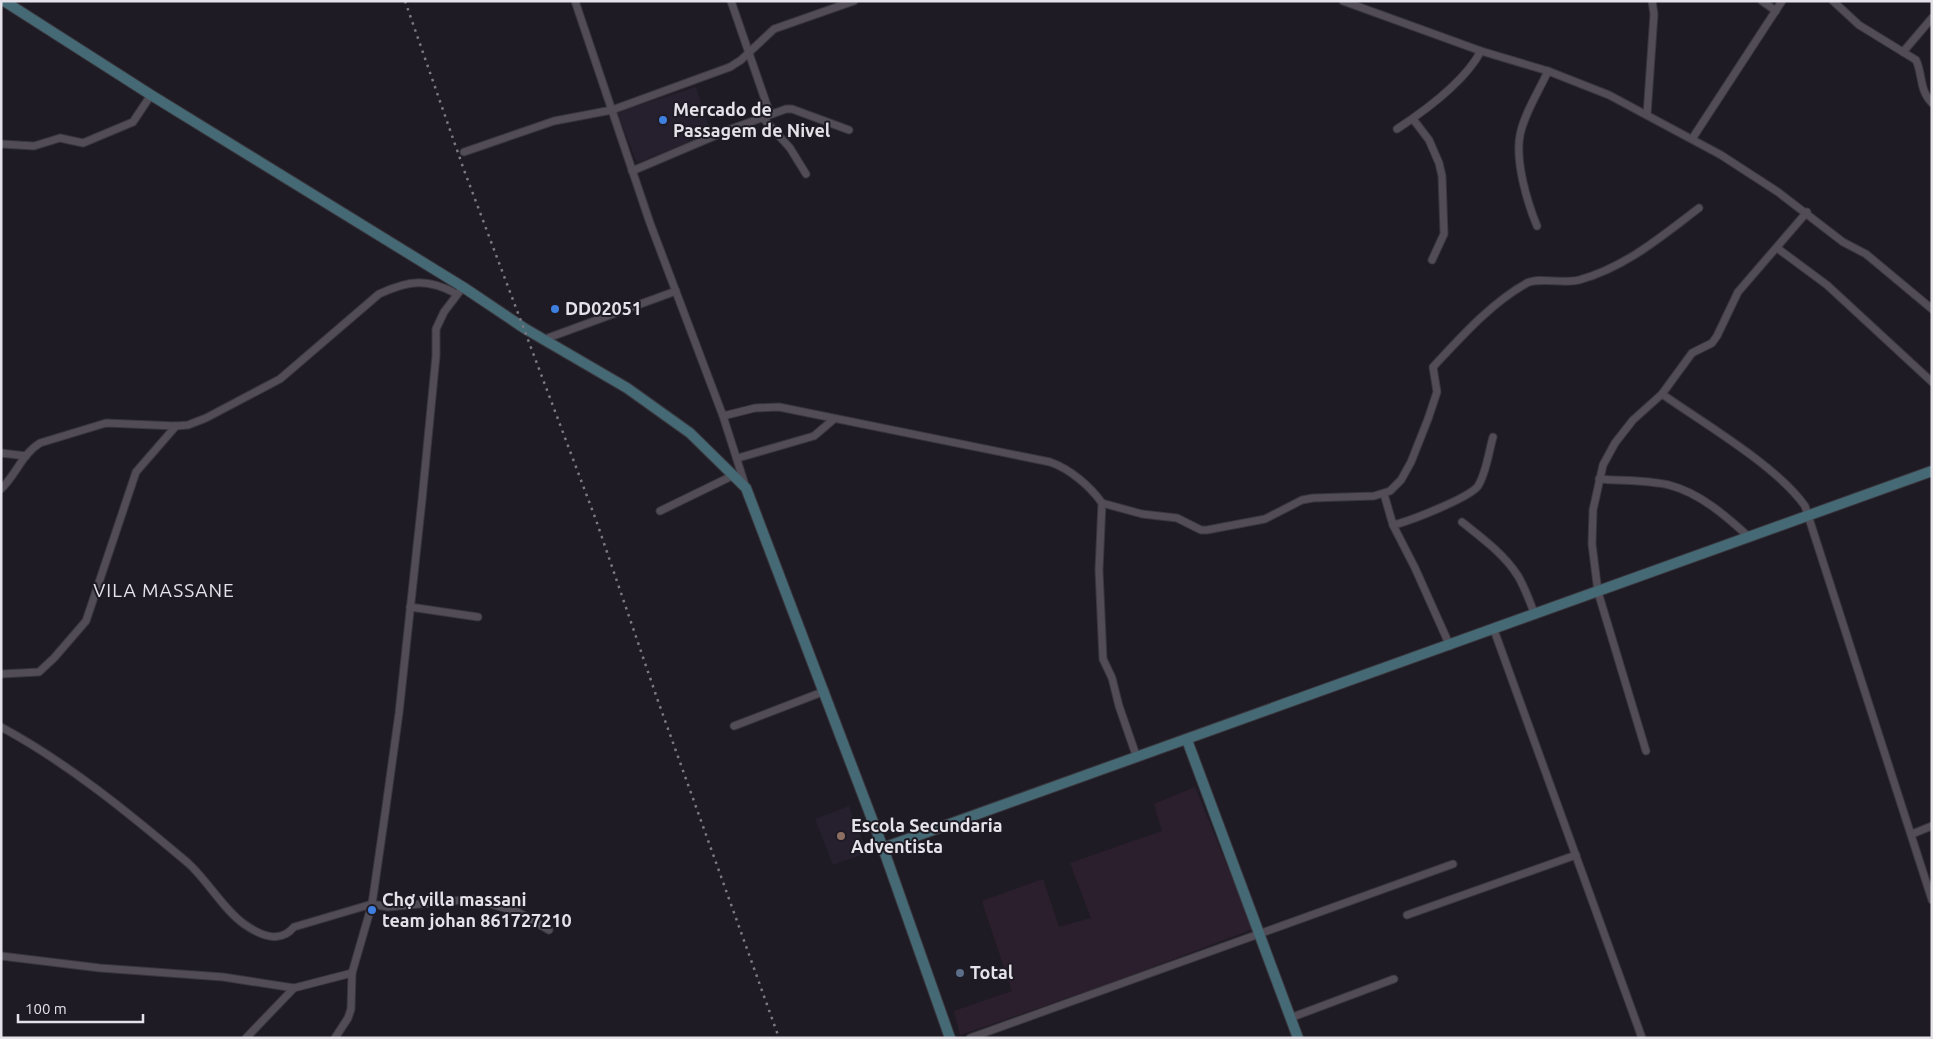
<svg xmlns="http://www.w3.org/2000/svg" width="1933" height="1039" font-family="Ubuntu,sans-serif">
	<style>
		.built { fill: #261f2e }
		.industrial { fill: #2c1f2d }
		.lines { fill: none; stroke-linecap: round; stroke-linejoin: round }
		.street-casing { stroke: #39363d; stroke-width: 9 }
		.secondary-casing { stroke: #39363d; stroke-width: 12 }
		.street { stroke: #514c56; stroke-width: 7 }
		.secondary { stroke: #456975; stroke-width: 10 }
		.rail { stroke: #7c7981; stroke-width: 2.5; stroke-dasharray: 2.5 5; stroke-linecap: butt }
		.shop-dot { fill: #3f7fe0; stroke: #1f1b24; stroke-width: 2 }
		.education-dot { fill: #8d6e63; stroke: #1f1b24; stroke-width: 2 }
		.service-dot { fill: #5c6f8a; stroke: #1f1b24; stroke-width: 2 }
		.labels { text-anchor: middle; stroke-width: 4; stroke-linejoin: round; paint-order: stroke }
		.poi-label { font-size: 18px; font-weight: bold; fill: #e5e2e9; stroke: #1f1b24; text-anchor: start }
		.neighbourhood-label { font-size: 19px; letter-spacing: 1px; fill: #e5e2e9; stroke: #1f1b24 }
	</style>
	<rect width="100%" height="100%" fill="#1f1b24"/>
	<g class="built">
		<polygon points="696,87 711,133 637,163 617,112"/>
		<polygon points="849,806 867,853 833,865 815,819"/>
	</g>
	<polygon class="industrial" points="1195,787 1253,929 1105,985 960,1035 954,1011 1012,991 982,901 1043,879 1059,927 1091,918 1070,863 1162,831 1154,804"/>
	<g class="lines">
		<defs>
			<g id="street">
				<polyline points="575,1 650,223 723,416 746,488"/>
				<polyline points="731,1 770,114"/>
				<polyline points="1343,1 1481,51 1548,71 1609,95 1721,155 1778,192 1843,242 1866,254 1932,309"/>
				<polyline points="1762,1 1776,11"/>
				<path d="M1833,1L1859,25L1916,60C1923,75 1919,90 1932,103"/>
				<polyline points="1903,52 1932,18"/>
				<polyline points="1647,115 1654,14 1652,1"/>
				<polyline points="762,117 790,148 806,174"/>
				<polyline points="1413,119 1429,140 1439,163 1442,176 1444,234 1432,260"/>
				<path d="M1397,129C1426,110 1465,81 1481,51"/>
				<polyline points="1692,139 1782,1"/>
				<polyline points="1,144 34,146 60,138 83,143 133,122 151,95"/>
				<polyline points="464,152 554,121 612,110 730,67 741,60 774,29 854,1"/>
				<polyline points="632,171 731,129 786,109 792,109 849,130"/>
				<path d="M1537,226C1527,202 1515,161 1520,135C1524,114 1539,91 1548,71"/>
				<polyline points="1777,248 1827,285 1932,382"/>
				<polyline points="545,339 676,291"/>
				<path d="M1662,394C1703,423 1777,466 1805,506L1932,900"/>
				<path d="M723,416L755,408L779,407L1050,462C1070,469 1090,486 1102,503L1099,570L1103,659L1112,678L1119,706L1137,758"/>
				<polyline points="1,453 26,456"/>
				<polyline points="738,458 814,436 834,419"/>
				<path d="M1599,479C1622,481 1646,480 1669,485C1700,493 1726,516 1749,537"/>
				<path d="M1,489C16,475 22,454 40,443L106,423L176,426L188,425L206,418L280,379L379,294C409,280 428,278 457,294"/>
				<polyline points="1384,494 1393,525 1415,568 1450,646"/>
				<path d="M1102,503L1142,514L1177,518L1201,530H1207L1265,519L1302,500L1313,498L1374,496L1390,491L1401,480L1411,462L1428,419L1437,392L1433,367C1461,337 1491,303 1527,283C1539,277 1564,284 1579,280C1626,267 1662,236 1699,208"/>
				<polyline points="660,511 734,475"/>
				<path d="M1462,522C1482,538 1504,554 1518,576C1525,588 1530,602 1535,615"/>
				<path d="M1393,525C1410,521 1469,498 1478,486C1486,474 1489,451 1493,437"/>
				<polyline points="410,607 478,617"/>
				<polyline points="1494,630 1642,1038"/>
				<polyline points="1,674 39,672 54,658 86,621 136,472 176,426"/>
				<polyline points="734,726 825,691"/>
				<path d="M1,727C68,763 130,814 188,863C208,881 223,909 244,924C261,936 280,944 294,927L372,904L388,907L473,899L518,912L549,930"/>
				<polyline points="1646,751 1598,592 1592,544 1593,510 1603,465 1615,443 1633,420 1662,394 1692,353 1712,343 1717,336 1738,292 1807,212"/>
				<polyline points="1912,834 1932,826"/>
				<polyline points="1407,915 1576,855"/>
				<polyline points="1,956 100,968 223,977 294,988 352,973"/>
				<polyline points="1290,1018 1394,979"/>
				<polyline points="246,1038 294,988"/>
				<polyline points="335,1038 348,1018 351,1009 352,973 372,904 385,814 399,713 422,500 436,356 436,329 444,312 463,287"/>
				<polyline points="970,1038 1453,864"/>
			</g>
			<g id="secondary">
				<polyline points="4,1 151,95 463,287 524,328 627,388 690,433 746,488 883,848 950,1038"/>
				<polyline points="1187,740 1298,1038"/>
				<polyline points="883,848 1932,471"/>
			</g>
		</defs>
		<use href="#street" class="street-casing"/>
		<use href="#secondary" class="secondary-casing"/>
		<use href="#street" class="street"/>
		<use href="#secondary" class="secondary"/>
		<polyline class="rail" points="405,1 464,170 596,520 658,701 779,1038"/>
	</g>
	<g class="shop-dot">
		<circle cx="663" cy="120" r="5"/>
		<circle cx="555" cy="309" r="5"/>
		<circle cx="372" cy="910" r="5"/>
	</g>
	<circle class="education-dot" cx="841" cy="836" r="5"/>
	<circle class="service-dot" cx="960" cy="973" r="5"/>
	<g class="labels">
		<g class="poi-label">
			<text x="673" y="116">Mercado de<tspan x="673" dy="21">Passagem de Nivel</tspan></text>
			<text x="565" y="315">DD02051</text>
			<text x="851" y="832">Escola Secundaria<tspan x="851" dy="21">Adventista</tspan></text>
			<text x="382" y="906">Chợ villa massani<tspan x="382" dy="21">team johan 861727210</tspan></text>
			<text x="970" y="979">Total</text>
		</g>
		<g class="neighbourhood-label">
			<text x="164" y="597">VILA MASSANE</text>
		</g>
	</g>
	<rect width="1933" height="1039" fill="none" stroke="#e5e2e9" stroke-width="5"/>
	<path d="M18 1014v8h125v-8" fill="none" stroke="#e5e2e9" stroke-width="2.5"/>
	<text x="25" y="1014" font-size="15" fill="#e5e2e9" stroke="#1f1b24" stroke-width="4" paint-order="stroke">100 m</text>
</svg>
